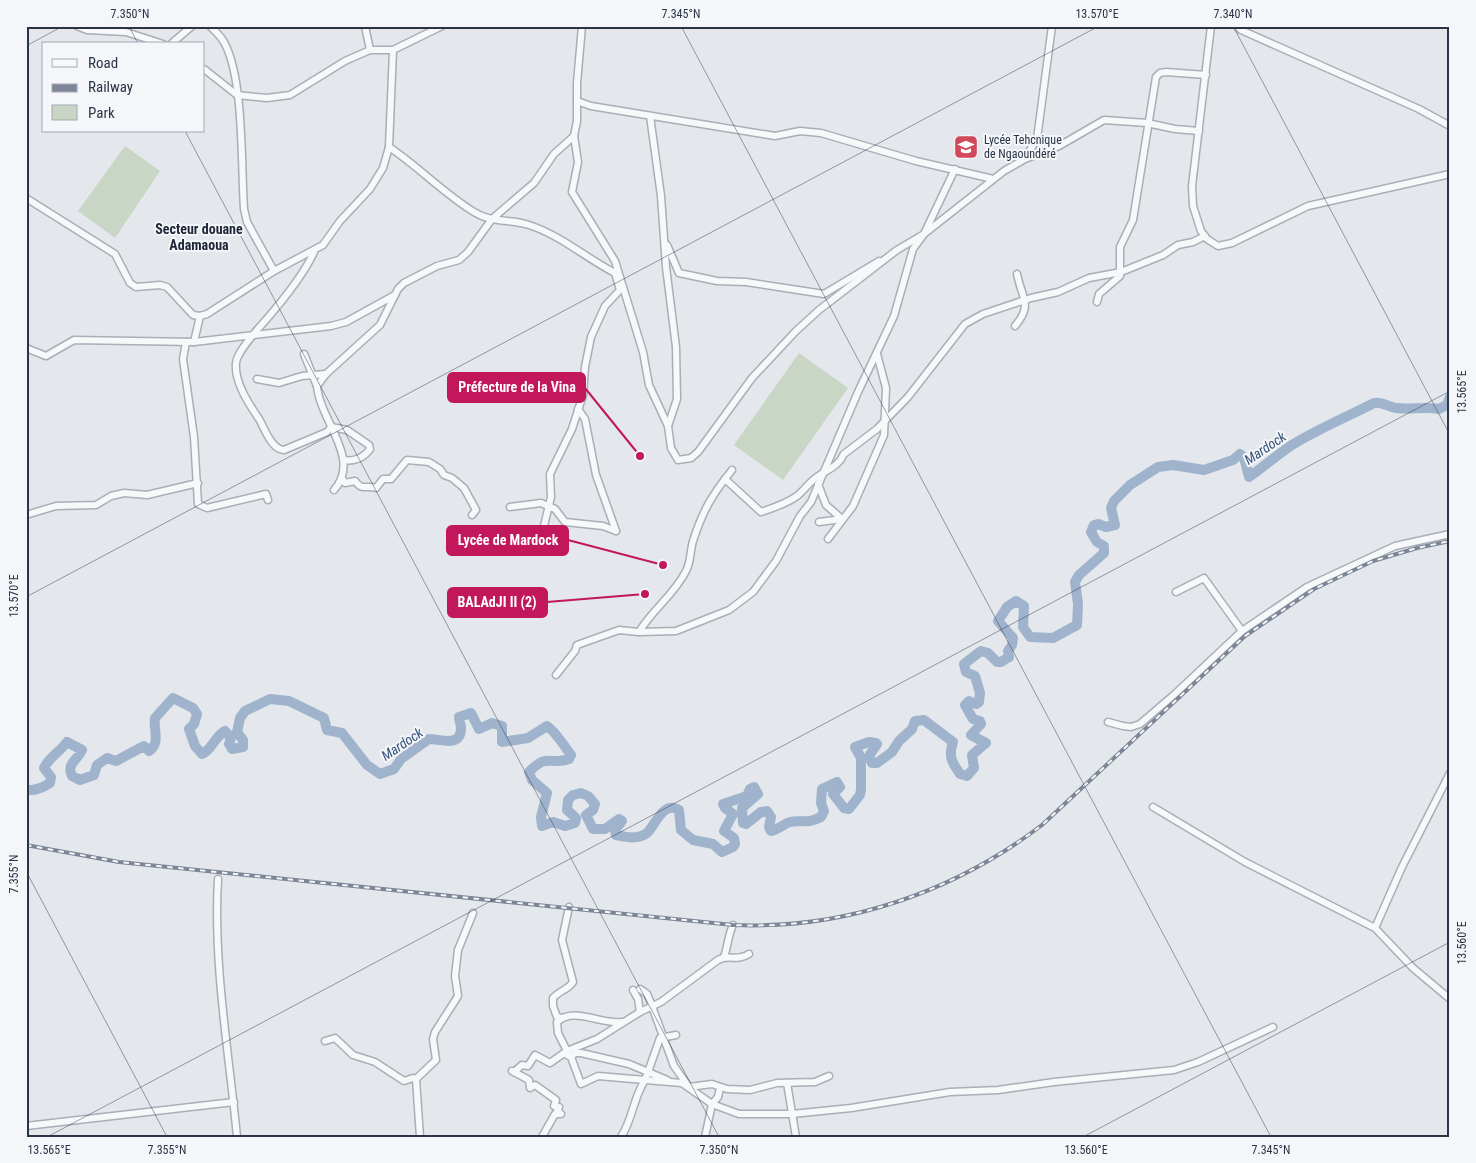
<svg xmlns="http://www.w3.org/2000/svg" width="1476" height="1163" font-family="'Roboto Condensed',sans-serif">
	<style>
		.green { fill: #c9d6c5 }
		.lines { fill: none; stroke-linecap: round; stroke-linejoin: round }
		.river { stroke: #9fb4cc; stroke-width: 10 }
		.minor-casing { stroke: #a9aeb7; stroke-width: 9 }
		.minor { stroke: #f7f8fa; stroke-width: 6 }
		.rail-casing { stroke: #7d8696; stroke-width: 4 }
		.rail { stroke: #f4f6f9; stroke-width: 2; stroke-dasharray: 5.5; stroke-linecap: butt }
		.ticks { fill: none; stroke: #2b3445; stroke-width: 1; stroke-opacity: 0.45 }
		.labels { text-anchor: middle; stroke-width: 4; stroke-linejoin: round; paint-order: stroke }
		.poi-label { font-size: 12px; fill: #2b3445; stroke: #f4f6f9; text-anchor: start }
		.neighbourhood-label { font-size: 14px; font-weight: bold; fill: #1d2536; stroke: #f4f6f9 }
		.water-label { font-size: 14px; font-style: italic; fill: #34527a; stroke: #f4f6f9 }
		.leader { fill: none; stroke: #c2185b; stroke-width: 2 }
		.callout-dot { fill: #c2185b; stroke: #f4f6f9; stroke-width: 2 }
		.callout { fill: #c2185b; stroke: #c2185b; stroke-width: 2 }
		.callout-label { font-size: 14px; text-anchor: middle; font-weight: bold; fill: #fff }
		.neatline { fill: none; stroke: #2b3445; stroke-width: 2 }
		.ticks-label { font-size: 12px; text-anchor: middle; fill: #2b3445 }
	</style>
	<rect width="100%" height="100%" fill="#e4e7ec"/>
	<g class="green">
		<polygon points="125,146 160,171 115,238 78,211"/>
		<polygon points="799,353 848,388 783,480 734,445"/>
	</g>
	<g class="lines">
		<path class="river" d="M26,789C33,792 44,787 50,783L51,777L44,768C49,757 60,752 67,742L82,750C78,760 66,763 72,776L80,780L94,775L97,765L107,758L116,761L144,746L149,751C161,743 153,730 155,718L173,698L193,708L197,714L194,724L189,729L195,746L202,754C212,750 214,737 225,731L231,738L229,744L232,749L243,747V740L237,732L240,718L245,711L270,699L289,701L324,718L327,730L342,733L367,765L380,774L394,769L401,759L429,739C440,739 461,748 461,728C461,724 459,721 459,717L471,713L479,729L492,723L502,726V742L528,738L547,726C557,733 564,746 571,755L569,759C550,766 548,752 529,772L532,780L547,793L541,817L542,826L553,822L565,826L575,823L576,818L567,810L568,800L573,795L581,793L588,796L595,804L593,810L586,815L593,829H605L619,819L622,821L615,830L616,835C626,837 638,840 647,833C655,826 663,800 679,810L681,830L693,840L713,844L722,852L733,847L735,844L734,838L724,831L733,814L725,808L723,804L747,796L750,789L754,787L758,794L742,808L743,823L746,824L761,812L767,811L771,817L769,827L771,831C779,830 783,824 790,822C801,819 806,825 821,817L824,811L821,803L822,789L837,782L840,787L833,794L844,808L849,809L860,795L861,790V758L855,747L869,742L876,743L877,744L869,756L872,763H877L892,752L899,741L912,729L915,721L924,720L953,742C948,757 952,762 960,774L967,776L974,768L972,755L986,743L971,735L981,724L980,721L973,719L965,705L969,701L976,704L979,702L980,693L975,676L966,672L964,664L981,651L988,653L997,662H1001L1009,657L1008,651L1012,645L1013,638L998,621L1007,607L1016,601L1024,606L1023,627L1030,637L1053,638L1077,625L1078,604L1075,582L1079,575L1104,553V546L1097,542L1091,532L1094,525L1098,524L1106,527L1115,525L1111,508L1114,501L1130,485L1158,467L1173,465L1204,470L1233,460L1240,454L1244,458L1249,477C1263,467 1277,455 1292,445C1318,429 1347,417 1374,403C1381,401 1388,407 1396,408C1411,410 1425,406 1439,409L1447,405L1450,397"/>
		<defs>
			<g id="minor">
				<polyline points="77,26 87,30 126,32 163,44"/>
				<path d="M210,26C215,31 222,37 225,44C244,81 241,165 244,209L247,222L274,271"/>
				<polyline points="365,26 370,50"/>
				<polyline points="1211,26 1192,186 1193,206 1201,231 1207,239 1218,246 1232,243 1308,206 1450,174"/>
				<polyline points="1237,26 1241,30 1419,109 1450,126"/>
				<polyline points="171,44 192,26"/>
				<polyline points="204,69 237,95 267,98 290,95 345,61 370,50 393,50 442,26"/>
				<polyline points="577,101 591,106 775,136 800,131 821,133 916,161 993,179"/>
				<polyline points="650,116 661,196 666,267 676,347 677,399 668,426"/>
				<polyline points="574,136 578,162 572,192 615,261 643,352 649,385 668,426 671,448 678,460 691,458 698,452 752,378 796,331 819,310 897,250 924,234 955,169"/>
				<path d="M389,147C419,167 443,193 474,212C491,223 511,219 529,225C560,235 586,258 615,273L620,290L605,306L591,337L585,367L583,395L572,429L550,474L551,497L542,534L531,546"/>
				<polyline points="1025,158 1037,139 1052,26"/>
				<polyline points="26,198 115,254 130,283 136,287 160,285 167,287 193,315 200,316 207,314 274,271 323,245 340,221 370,189 383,168 389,147 393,50"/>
				<polyline points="667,245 679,273 717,281 746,282 824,294 879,261"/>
				<path d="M314,252C305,272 290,291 276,308C267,320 237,349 236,363C234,382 249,404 259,419C265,429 271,449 284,450L327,432L331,427L347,430L369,445L370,449C364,458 353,462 344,460"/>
				<polyline points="1097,302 1099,294 1120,276 1120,247 1133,220 1156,77 1160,73 1166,72 1206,75"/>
				<path d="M1015,326C1033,305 1022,299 1017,274"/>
				<polyline points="186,342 183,359 194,437 198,504 207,508 266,494 268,500"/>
				<polyline points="194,342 200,316"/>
				<polyline points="26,348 46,356 74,340 194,342 331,326 346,322 395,295"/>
				<polyline points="304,354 317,386"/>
				<polyline points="257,379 279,383 302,376 326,374"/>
				<polyline points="578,409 585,419 596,475 616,531"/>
				<path d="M725,479L761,512C773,508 786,504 797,496C804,491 809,482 817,477C828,469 838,467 844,454L877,429L908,397L965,324L983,314L1031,298L1058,292L1089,278L1121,272L1163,255L1178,245L1193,242L1205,236"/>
				<path d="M343,480L345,483L355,481C362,491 366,485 376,488L383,479H391L407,460L429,462L440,469L444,475L452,478L464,488L476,510L472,515"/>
				<polyline points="818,484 826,505 842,519 819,522"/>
				<path d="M334,490C362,459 320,421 317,386L326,374L380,325L398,289L404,283L437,266L459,260L468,252L492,219L534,183L554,154L574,136L577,121V83L582,26"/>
				<polyline points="510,507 541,503 555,509 565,522 603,526 616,531"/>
				<polyline points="26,515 56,506 96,505 111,496 124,493 147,495 198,483"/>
				<polyline points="828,539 853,506 884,435 886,388 877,354"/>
				<polyline points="1176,592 1204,578 1242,631"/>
				<path d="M639,632C653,609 674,595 686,571C691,562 690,551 693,541C703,510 712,495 732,470"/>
				<polyline points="556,675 575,651 577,645 619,630 639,632 676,631 729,610 753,592 776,561 800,516 811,502 858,392 894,316 913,249 924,234 1004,171 1025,159 1059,146 1104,120 1147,123 1175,129 1199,131"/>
				<polyline points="1108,722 1123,726 1131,727 1140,724 1175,694 1242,631 1307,587 1395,546 1450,534"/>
				<polyline points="1153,807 1245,862 1375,928 1413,968 1450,999"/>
				<path d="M218,879C213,965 229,1052 237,1137"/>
				<polyline points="1375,928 1402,867 1450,773"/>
				<path d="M724,957C728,946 728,935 733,925"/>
				<polyline points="640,989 647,994 650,1001 674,1066 689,1087 712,1084 727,1089 750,1090 777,1083 815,1082 829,1076"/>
				<polyline points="633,990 638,999 640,1012"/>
				<path d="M562,1018L557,1017L553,1006V998C559,991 569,989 573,982L562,940L569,907"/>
				<polyline points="325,1041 335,1038 353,1055 375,1062 404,1081 413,1078 416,1079 420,1137"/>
				<path d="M567,1051L558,1033L557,1022C574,1006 601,1025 622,1022"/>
				<path d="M565,1054L571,1057L581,1084L598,1076L645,1080C650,1067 655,1052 660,1038L676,1035"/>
				<polyline points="571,1057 575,1053 581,1053 629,1064 667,1080"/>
				<path d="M512,1071L514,1072L522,1065L528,1066L535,1055L550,1063L567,1051L597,1039L640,1012L661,1002L718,960C729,954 736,962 749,954"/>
				<polyline points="514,1072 529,1080 530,1088 535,1085 556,1100 554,1106 559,1107 557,1111 561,1114 555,1114 542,1137"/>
				<polyline points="416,1079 436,1060 433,1039 435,1032 458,996 455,976 458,950 473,913"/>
				<polyline points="787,1083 796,1137"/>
				<polyline points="26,1126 234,1102"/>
				<path d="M621,1137C633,1119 633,1098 645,1080L682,1083L712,1104L739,1114H792L851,1108L950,1092L998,1090L1054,1082L1174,1070L1198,1062L1273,1027"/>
				<polyline points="705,1137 712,1104 718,1097 720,1088"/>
			</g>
		</defs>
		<use href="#minor" class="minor-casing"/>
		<use href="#minor" class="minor"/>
		<defs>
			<path id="rail" d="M26,845L119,862L733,925C845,930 954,892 1042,825L1245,636L1314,589L1373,561L1417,548L1450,541"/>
		</defs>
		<use href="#rail" class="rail-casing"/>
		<use href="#rail" class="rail"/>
	</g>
	<path class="ticks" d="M129,26L138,44M681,26L1271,1137M1233,26L1450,435M26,46L63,26M185,131L719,1137M26,597L1099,26M26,871L167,1137M47,1137L1450,391M1083,1137L1450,942"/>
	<defs>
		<symbol id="school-square" viewBox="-11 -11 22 22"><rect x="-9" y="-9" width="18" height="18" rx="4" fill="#d1495b" stroke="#f4f6f9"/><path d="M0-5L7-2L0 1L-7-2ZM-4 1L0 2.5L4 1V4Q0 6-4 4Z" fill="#fff"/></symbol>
	</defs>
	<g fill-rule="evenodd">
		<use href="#school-square" x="952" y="133" width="28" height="28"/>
	</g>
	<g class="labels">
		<g class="poi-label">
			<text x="984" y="144">Lycée Tehcnique<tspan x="984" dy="14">de Ngaoundéré</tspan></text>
		</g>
		<g class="neighbourhood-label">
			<text x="199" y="234">Secteur douane<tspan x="199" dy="16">Adamaoua</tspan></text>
		</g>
		<g class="water-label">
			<text transform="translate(1265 448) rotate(-34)" y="5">Mardock</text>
			<text transform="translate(402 744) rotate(-34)" y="5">Mardock</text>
		</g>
	</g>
	<path class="leader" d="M640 456L585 388M663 565L568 540M645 594L547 602"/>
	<g class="callout-dot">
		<circle cx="640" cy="456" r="5"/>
		<circle cx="663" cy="565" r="5"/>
		<circle cx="645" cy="594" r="5"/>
	</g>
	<g class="callout">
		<rect x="448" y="373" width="137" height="29" rx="5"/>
		<rect x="447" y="526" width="121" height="29" rx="5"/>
		<rect x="448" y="588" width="99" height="29" rx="5"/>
	</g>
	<g class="callout-label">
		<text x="517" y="392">Préfecture de la Vina</text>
		<text x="508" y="545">Lycée de Mardock</text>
		<text x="497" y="607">BALAdJI II (2)</text>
	</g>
	<rect width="1476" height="1163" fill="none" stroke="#f4f6f9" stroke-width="55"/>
	<rect x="42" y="42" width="162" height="90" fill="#f4f6f9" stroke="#a4a8b1"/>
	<rect x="52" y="59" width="25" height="8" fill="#f7f8fa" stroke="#a4a8b1"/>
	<text x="88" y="68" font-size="15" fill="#2b3445">Road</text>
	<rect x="52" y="84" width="25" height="8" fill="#7d8696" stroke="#a4a8b1"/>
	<text x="88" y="92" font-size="15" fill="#2b3445">Railway</text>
	<rect x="52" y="105" width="25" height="15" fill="#c9d6c5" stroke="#a4a8b1"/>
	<text x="88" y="118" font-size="15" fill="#2b3445">Park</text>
	<rect x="28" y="28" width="1420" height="1108" class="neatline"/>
	<g class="ticks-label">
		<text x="130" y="18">7.350°N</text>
		<text x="681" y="18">7.345°N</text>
		<text x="1097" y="18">13.570°E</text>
		<text x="1233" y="18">7.340°N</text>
		<text transform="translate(1462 392) rotate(-90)" y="4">13.565°E</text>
		<text transform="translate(14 596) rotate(-90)" y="4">13.570°E</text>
		<text transform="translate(14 874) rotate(-90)" y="4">7.355°N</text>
		<text transform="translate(1462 943) rotate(-90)" y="4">13.560°E</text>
		<text x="49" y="1154">13.565°E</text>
		<text x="167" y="1154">7.355°N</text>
		<text x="719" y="1154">7.350°N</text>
		<text x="1086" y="1154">13.560°E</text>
		<text x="1271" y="1154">7.345°N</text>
	</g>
</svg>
